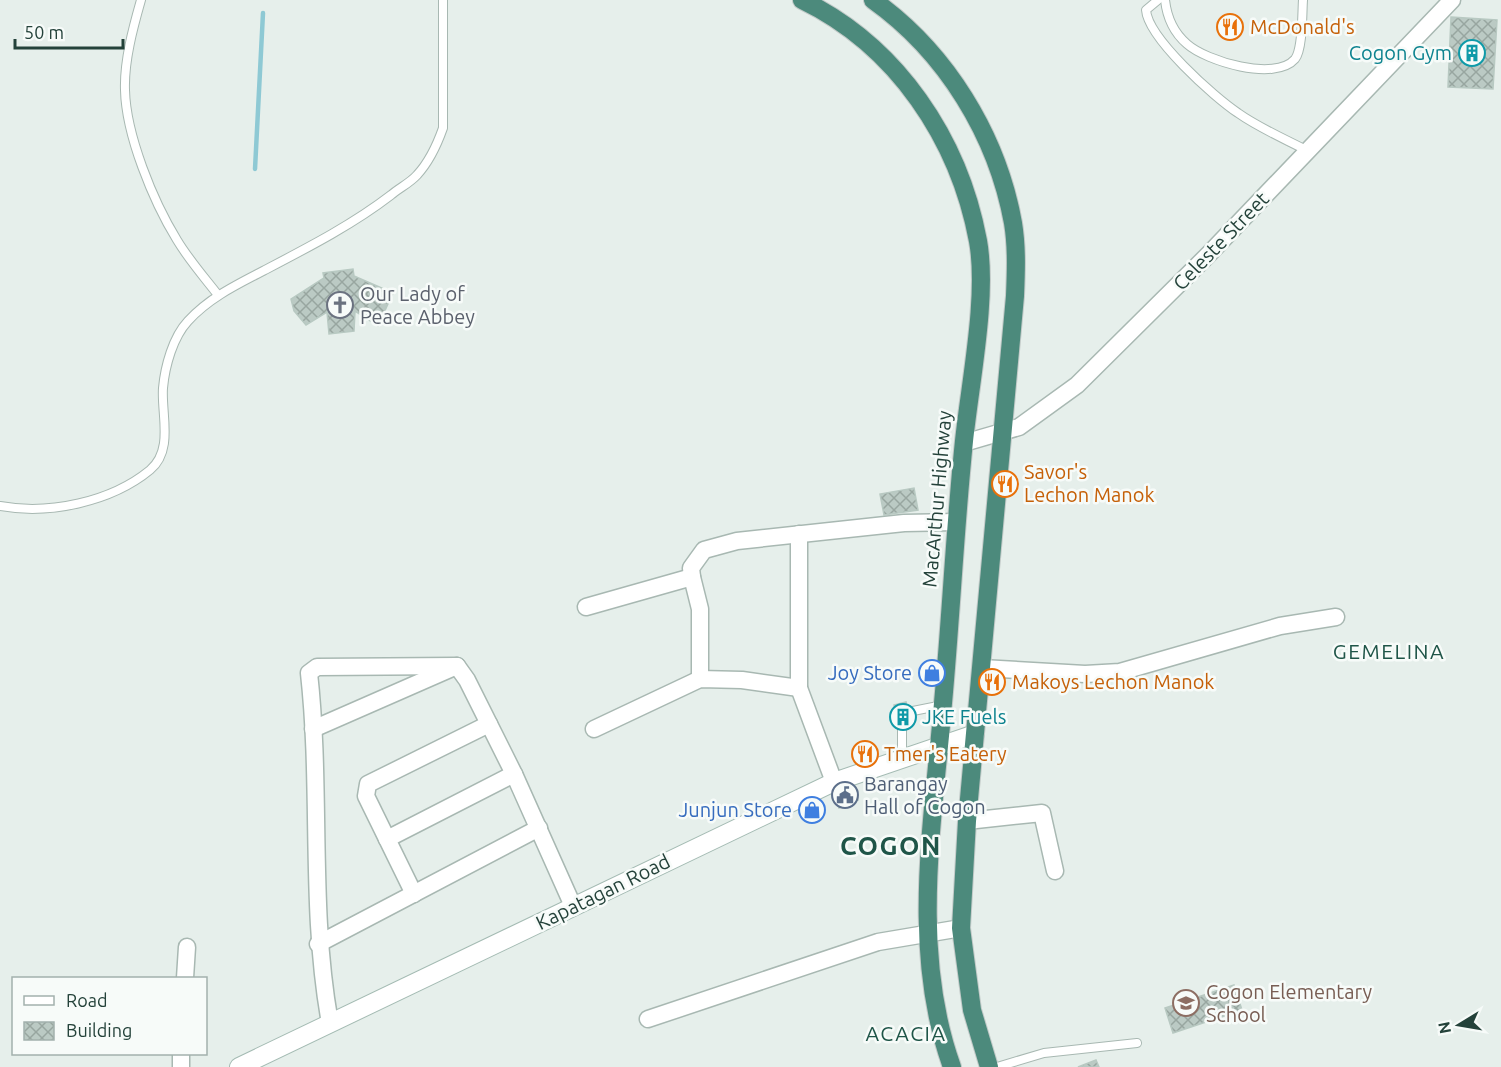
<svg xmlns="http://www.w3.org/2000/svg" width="1501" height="1067" font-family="Ubuntu,sans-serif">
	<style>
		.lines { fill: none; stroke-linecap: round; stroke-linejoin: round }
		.stream { stroke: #8ec9d4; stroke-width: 4.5 }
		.building { fill: url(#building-cross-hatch); stroke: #b8c9c2; stroke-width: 1.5 }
		.service-casing { stroke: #a8b8b2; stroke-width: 10 }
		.minor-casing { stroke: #a8b8b2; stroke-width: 19 }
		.secondary-casing { stroke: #a4bbb3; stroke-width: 20 }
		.trunk-casing { stroke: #c2cac8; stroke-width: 20 }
		.service { stroke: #fff; stroke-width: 8 }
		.minor { stroke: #fff; stroke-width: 16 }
		.secondary { stroke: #fff; stroke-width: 18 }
		.trunk { stroke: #4c8a7c; stroke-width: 18 }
		.labels { text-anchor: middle; stroke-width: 5; stroke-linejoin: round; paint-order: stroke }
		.food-label { font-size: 20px; fill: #c56008; stroke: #f7fbf9; text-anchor: start }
		.culture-label { font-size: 20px; fill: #0d838f; stroke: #f7fbf9; text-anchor: end }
		.street-label { font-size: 20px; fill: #24423a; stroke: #f7fbf9 }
		.worship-label { font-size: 20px; fill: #5b616d; stroke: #f7fbf9; text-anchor: start }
		.shop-label { font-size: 20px; fill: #366cbe; stroke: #f7fbf9; text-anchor: end }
		.service-label { font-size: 20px; fill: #4e5e75; stroke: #f7fbf9; text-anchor: start }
		.education-label { font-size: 20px; fill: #785e54; stroke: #f7fbf9; text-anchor: start }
		.neighbourhood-label { font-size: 21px; letter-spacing: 1.5px; fill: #1f5548; stroke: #f7fbf9 }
		.district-label { font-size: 26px; font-weight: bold; letter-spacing: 1.5px; fill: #1f5548; stroke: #f7fbf9 }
	</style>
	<defs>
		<pattern id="building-cross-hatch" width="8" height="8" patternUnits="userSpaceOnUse" patternTransform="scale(1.5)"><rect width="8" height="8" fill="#bbcac4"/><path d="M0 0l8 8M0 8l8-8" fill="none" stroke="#98a6a0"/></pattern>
	</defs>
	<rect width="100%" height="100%" fill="#e6efeb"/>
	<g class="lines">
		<polyline class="stream" points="255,169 263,13"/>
	</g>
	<g class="building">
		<polygon points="1451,17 1497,20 1493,89 1448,87"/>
		<polygon points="353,269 354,276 393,293 378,326 355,311 354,331 329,334 327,312 306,325 294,311 291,299 324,278 323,273"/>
		<polygon points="914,488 918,510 884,515 880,494"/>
		<polygon points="906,702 910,722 898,725 894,705"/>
		<polygon points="851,782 858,800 839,808 832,790"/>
		<polygon points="1234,985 1242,1010 1173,1033 1165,1008"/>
		<polygon points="1096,1060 1099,1067 1078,1067"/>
	</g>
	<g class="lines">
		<defs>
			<g id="service">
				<path d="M141,0C133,28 124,61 125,90C126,135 153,201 177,240C189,260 204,277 218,295"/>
				<path d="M1158,0L1146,10C1148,38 1214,97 1238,113C1259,128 1285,139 1308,151"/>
				<path d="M1165,0C1167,18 1173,32 1187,44C1206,61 1275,82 1295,59C1303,49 1302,13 1303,0"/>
				<path d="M0,506C49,515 111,502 150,470C174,450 161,414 163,388C165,366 173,337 188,321C209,298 236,285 263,271C307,248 352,225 391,195C399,188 410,183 417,175C429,162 437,145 443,128V0"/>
				<polyline points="908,712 943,705"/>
				<polyline points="902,757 902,724"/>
				<polyline points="997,1067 1044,1053 1137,1043"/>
			</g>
			<g id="minor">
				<polyline points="964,443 1019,427 1077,385 1208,255 1452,0"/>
				<polyline points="799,534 799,688 834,782"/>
				<polyline points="692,577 691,568 704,550 737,541 904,523 956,522"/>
				<polyline points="586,607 692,577 700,609 700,679"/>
				<polyline points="457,666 467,680 514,774 573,906"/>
				<polyline points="982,668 1085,674 1120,672 1280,626 1336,617"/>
				<polyline points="313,729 450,669"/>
				<polyline points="594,729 700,679 742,680 799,688"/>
				<polyline points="967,821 1042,813 1055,871"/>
				<polyline points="387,839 514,774"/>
				<polyline points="414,894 366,796 368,784 489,724"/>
				<polyline points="318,944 539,828"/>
				<polyline points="185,978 187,947"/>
				<polyline points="648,1019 878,942 961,928"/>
				<path d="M330,1023C309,908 322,790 309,673L317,667L457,666"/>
				<polyline points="181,1067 181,1054"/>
			</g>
			<polyline id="secondary" points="239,1067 834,782 975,734"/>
			<g id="trunk">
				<path d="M802,0C897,46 959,139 978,241C988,296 970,383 964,441C955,528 951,616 943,703C933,823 910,951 952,1067"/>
				<path d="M873,0C946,52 997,135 1013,223C1017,247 1016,272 1015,296L967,821L961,928L972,1010L989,1067"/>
			</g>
		</defs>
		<use href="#service" class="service-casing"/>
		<use href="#minor" class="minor-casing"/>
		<use href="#secondary" class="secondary-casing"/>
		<use href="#trunk" class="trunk-casing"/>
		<use href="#service" class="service"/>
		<use href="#minor" class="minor"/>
		<use href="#secondary" class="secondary"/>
		<use href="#trunk" class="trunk"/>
	</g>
	<defs>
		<symbol id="restaurant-ring" viewBox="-11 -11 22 22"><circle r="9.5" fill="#f7fbf9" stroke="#e8710a" stroke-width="1.5"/><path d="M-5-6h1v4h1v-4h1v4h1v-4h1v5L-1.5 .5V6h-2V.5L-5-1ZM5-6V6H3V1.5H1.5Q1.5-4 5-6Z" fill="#e8710a"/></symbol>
		<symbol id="building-ring" viewBox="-11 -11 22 22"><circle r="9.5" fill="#f7fbf9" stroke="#0f9aa8" stroke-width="1.5"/><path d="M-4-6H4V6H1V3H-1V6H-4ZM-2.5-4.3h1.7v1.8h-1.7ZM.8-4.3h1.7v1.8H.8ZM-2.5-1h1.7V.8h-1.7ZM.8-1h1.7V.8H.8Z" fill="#0f9aa8"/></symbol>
		<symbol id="church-ring" viewBox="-11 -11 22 22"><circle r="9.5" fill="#f7fbf9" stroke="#6b7280" stroke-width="1.5"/><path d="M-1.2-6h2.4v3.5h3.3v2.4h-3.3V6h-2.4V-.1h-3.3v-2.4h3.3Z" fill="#6b7280"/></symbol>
		<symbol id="shop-ring" viewBox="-11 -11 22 22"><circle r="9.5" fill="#f7fbf9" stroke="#3f7fe0" stroke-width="1.5"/><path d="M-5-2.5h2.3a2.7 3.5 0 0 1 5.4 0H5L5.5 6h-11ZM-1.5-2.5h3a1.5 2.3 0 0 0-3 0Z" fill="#3f7fe0"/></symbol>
		<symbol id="civic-ring" viewBox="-11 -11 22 22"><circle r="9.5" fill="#f7fbf9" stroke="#5c6f8a" stroke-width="1.5"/><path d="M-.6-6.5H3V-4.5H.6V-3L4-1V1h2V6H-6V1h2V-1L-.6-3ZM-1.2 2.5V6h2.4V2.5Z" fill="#5c6f8a"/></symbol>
		<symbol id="school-ring" viewBox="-11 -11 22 22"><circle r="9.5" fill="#f7fbf9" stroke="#8d6e63" stroke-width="1.5"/><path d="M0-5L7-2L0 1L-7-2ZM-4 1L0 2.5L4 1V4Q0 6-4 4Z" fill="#8d6e63"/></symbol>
	</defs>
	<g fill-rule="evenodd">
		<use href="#restaurant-ring" x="1215" y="12" width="30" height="30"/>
		<use href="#building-ring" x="1457" y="38" width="30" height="30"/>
		<use href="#church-ring" x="325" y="290" width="30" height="30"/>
		<use href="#restaurant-ring" x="990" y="469" width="30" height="30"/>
		<use href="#shop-ring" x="917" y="658" width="30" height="30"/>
		<use href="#restaurant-ring" x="977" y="667" width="30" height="30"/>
		<use href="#building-ring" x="888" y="702" width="30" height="30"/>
		<use href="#restaurant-ring" x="850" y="739" width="30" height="30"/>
		<use href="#civic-ring" x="830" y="780" width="30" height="30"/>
		<use href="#shop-ring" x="797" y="795" width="30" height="30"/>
		<use href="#school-ring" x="1171" y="988" width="30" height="30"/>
	</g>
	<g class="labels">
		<g class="food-label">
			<text x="1250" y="34">McDonald's</text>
			<text x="1024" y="479">Savor's<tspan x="1024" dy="23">Lechon Manok</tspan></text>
			<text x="1012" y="689">Makoys Lechon Manok</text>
			<text x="884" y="761">Tmer's Eatery</text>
		</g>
		<g class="culture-label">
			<text x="1452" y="60">Cogon Gym</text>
			<text x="922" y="724" text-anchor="start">JKE Fuels</text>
		</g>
		<g class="street-label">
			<text transform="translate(1221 241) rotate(-46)" y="7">Celeste Street</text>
			<text transform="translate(937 499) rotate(-85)" y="7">MacArthur Highway</text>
			<text transform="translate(603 892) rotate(-26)" y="7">Kapatagan Road</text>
		</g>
		<g class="worship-label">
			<text x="360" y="301">Our Lady of<tspan x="360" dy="23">Peace Abbey</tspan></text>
		</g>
		<g class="shop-label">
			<text x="912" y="680">Joy Store</text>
			<text x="792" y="817">Junjun Store</text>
		</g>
		<g class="service-label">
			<text x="864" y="791">Barangay<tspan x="864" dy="23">Hall of Cogon</tspan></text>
		</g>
		<g class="education-label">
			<text x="1206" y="999">Cogon Elementary<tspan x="1206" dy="23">School</tspan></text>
		</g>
		<g class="neighbourhood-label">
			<text x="1389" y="659">GEMELINA</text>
			<text x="906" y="1041">ACACIA</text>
		</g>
		<g class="district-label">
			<text x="891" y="855">COGON</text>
		</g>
	</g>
	<rect x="12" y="977" width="195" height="78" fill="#f7fbf9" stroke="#a3b1ad" stroke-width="1.5"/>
	<rect x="24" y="996" width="30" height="9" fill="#ffffff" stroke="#a3b1ad" stroke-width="1.5"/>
	<text x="66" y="1007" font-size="18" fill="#24423a">Road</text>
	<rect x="24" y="1022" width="30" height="18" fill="url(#building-cross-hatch)" stroke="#a3b1ad" stroke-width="1.5"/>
	<text x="66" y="1037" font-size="18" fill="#24423a">Building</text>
	<g transform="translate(1459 1025) rotate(259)" stroke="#f7fbf9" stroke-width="4.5" paint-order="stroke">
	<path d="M0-4.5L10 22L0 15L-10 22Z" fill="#24423a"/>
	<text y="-9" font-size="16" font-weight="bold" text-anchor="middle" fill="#24423a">N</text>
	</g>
	<path d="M15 39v9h108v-9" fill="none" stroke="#24423a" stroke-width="3"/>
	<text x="24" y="39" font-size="18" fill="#24423a" stroke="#f7fbf9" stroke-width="4.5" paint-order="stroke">50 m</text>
</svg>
